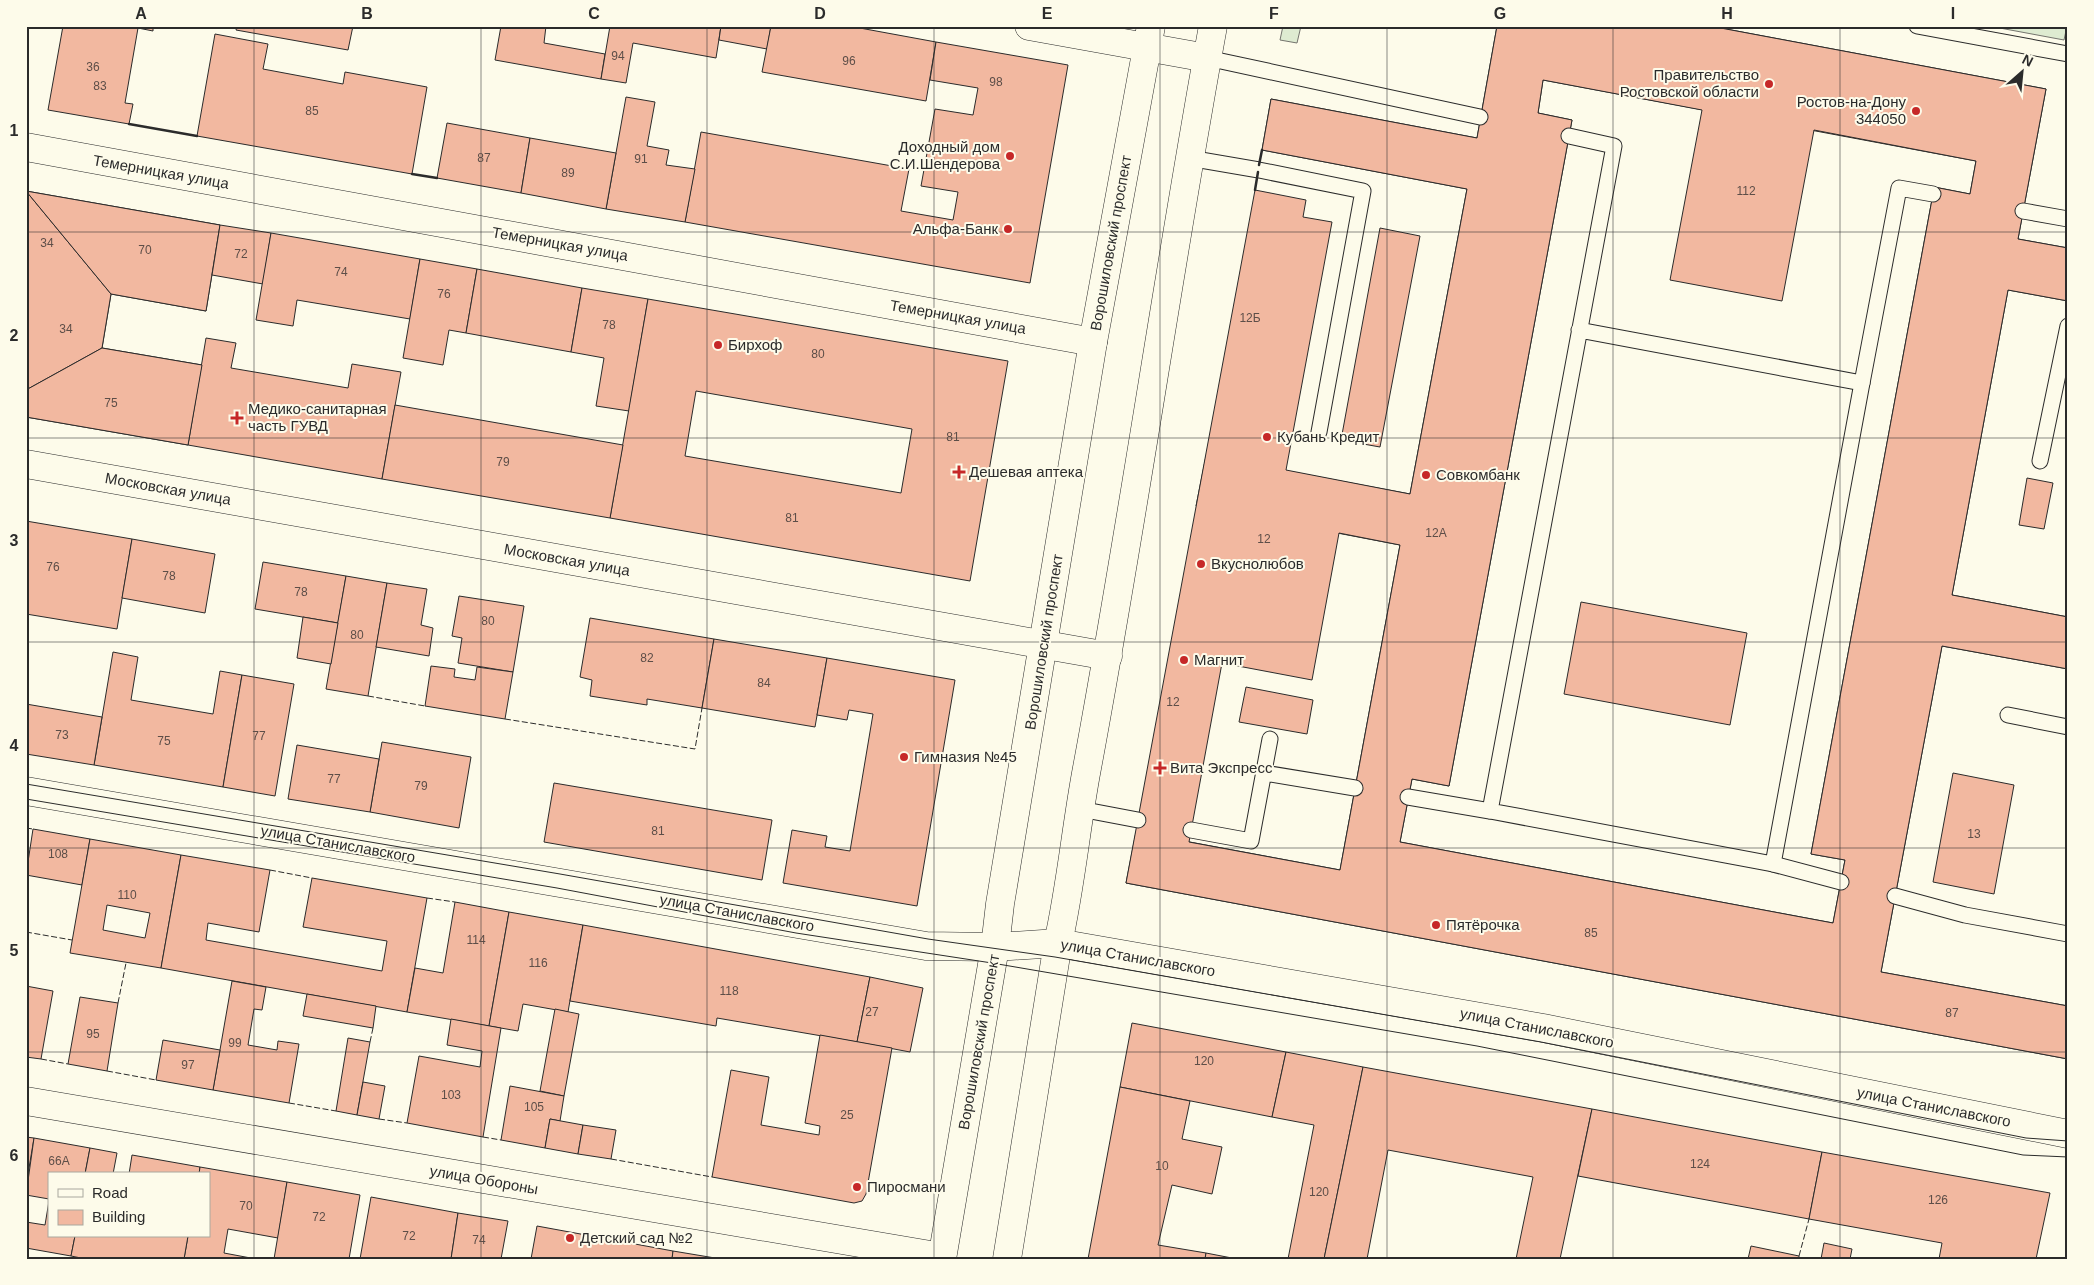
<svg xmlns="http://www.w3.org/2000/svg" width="2094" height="1285" font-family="Helvetica,sans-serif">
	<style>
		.green { fill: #deebd1; stroke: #74746e }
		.building { fill: #f2b8a0; stroke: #2b2b2b; fill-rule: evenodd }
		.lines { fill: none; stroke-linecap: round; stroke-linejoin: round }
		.service-casing { stroke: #2b2b2b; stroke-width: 17 }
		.minor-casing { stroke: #2b2b2b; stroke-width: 29 }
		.tertiary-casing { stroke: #2b2b2b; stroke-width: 29 }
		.primary-casing { stroke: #2b2b2b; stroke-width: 29 }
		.service { stroke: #fdfbea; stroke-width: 15 }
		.minor { stroke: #fdfbea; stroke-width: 28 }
		.tertiary { stroke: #fdfbea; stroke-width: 28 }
		.primary { stroke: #fdfbea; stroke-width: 28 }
		.tram { stroke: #2b2b2b; stroke-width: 1 }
		.fence { stroke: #2b2b2b; stroke-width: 1; stroke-dasharray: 6 2.5; stroke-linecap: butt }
		.wall { stroke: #2b2b2b; stroke-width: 2.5 }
		.grid { fill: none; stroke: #2b2b2b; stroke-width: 1; stroke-opacity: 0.55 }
		.poi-dot { fill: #c62828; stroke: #fdfbea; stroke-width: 2 }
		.labels { text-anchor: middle; stroke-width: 4; stroke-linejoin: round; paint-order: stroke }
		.number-label { font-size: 12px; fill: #5d4e48 }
		.poi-label { font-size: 15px; fill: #2b2b2b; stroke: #fdfbea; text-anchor: start }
		.street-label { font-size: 15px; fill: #2b2b2b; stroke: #fdfbea }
		.neatline { fill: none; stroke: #2b2b2b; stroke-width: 2 }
		.grid-label { font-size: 16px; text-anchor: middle; font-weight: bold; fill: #2b2b2b }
	</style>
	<rect width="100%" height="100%" fill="#fdfbea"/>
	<g class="green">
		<polygon points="1283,26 1301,26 1297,43 1280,40"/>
		<polygon points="1989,26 2067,26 2064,40"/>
	</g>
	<g class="building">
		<polygon points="63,26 153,26 153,31 138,28 125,103 133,104 129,124 48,110"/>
		<polygon points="237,26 353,26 348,50 236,30"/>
		<polygon points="501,26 546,26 544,43 605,54 601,79 495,60"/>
		<polygon points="610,26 721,26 716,58 633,43 626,83 601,79"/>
		<polygon points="721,26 771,26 767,49 719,40"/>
		<polygon points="771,26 849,26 936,42 926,101 762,72"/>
		<path d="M1497,26H1710L2046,89L2018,239L2068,248V301L2008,290L1952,595L2068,617V669L1942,646L1881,972L2068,1006V1059L1126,883L1136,832L1340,870L1400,545L1196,506L1206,456L1410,494L1467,189L1262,150L1271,99L1477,138ZM1543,80L1976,161L1970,194L1934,187L1933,194L1811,854L1845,860L1833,923L1400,842L1412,779L1449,786L1572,120L1538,113Z"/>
		<path d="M1497,26H1710L2046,89L2018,239L2068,248V301L2008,290L1952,595L2068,617V669L1942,646L1881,972L2068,1006V1059L1126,883L1255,190L1306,200L1303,217L1332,222L1286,470L1410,494L1467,189L1262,150L1271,99L1477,138ZM1543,80L1702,110L1670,280L1782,301L1814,130L1976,161L1970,194L1934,187L1933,194L1811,854L1845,860L1833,923L1400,842L1412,779L1449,786L1572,120L1538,113ZM1339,533L1400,545L1340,870L1189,842L1222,663L1312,680Z"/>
		<polygon points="215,34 268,44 263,69 343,84 345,72 427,87 412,174 197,136"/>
		<polygon points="936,42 1068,65 1030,283 685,222 701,132 909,169 901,211 953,220 958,192 921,186 935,109 973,115 978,88 930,80"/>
		<polygon points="626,97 655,102 647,146 669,150 666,165 695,169 685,222 606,209"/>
		<polygon points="447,123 530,138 521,193 437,178"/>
		<polygon points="530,138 616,153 606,209 521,193"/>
		<polygon points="26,191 220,225 206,311 111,294 102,348 202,365 188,445 26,417"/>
		<polygon points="26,191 111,294 102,348 26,390"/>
		<polygon points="26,191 220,225 206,311 111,294"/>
		<polygon points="220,225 271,233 263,284 212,275"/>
		<polygon points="1380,228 1420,236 1380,447 1341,440"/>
		<polygon points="271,233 420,259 410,319 297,300 293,326 256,320"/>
		<polygon points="420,259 477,269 466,333 449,330 443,365 403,358"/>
		<polygon points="477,269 582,288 571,352 466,333"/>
		<polygon points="582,288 648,299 629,411 596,406 604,358 571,352"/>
		<path d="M648,299L1008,361L970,581L610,518ZM696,391L912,429L901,493L685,456Z"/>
		<polygon points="206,338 236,343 231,368 348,388 352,364 401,372 382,479 188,445"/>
		<polygon points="102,348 202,365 188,445 26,417 26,390"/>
		<polygon points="395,405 623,445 610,518 382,479"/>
		<polygon points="2027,478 2053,483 2044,529 2019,525"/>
		<polygon points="26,521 132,539 117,629 26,614"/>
		<polygon points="132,539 215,554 205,613 122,598"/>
		<polygon points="263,562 346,576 338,623 255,609"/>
		<polygon points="346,576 387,583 368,696 326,689"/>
		<polygon points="387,583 427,589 421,625 433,628 429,656 376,647"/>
		<polygon points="459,596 524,606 513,672 458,663 462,638 452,636"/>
		<polygon points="1581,602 1747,633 1730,725 1564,694"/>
		<polygon points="303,617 338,623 331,664 297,658"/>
		<polygon points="590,618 714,639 702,708 647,699 647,705 590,696 592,680 580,677"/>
		<polygon points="714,639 827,658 815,727 702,708"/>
		<polygon points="113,652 138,657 131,700 213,714 220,671 242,675 223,787 94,765"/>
		<polygon points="827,658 955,680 917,906 783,883 792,830 827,836 825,847 850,851 873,714 849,710 847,720 817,715"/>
		<polygon points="431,666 455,669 454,677 475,680 477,667 513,672 505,719 425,706"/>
		<polygon points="242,675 294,684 275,796 223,787"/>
		<polygon points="1246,687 1313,700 1307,734 1239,722"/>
		<polygon points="26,704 102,717 94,765 26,754"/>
		<polygon points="382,742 471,757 459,828 370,812"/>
		<polygon points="297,745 379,759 370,812 288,799"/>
		<polygon points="1953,773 2014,785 1994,894 1933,882"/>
		<polygon points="554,783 772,820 762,880 544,842"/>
		<polygon points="33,829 90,839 82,885 26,875"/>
		<path d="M90,839L181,855L161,968L70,953ZM107,905L150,913L145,938L103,930Z"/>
		<polygon points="181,855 270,870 259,932 208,923 206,940 382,971 387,941 303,927 312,878 427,898 407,1012 161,968"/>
		<polygon points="455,902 509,912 489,1026 407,1012 415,968 443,973"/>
		<polygon points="509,912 583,925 568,1012 523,1004 518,1031 489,1026"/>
		<polygon points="583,925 870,977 857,1042 717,1018 716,1026 570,1001"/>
		<polygon points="870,977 923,988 910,1052 857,1042"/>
		<polygon points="232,981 266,987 262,1010 254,1009 248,1045 277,1050 278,1041 299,1044 289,1103 213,1090"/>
		<polygon points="26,986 53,991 41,1059 26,1057"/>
		<polygon points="307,994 376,1006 373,1028 303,1016"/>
		<polygon points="80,997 118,1003 107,1071 68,1064"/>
		<polygon points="555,1009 579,1014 564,1096 540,1091"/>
		<polygon points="451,1019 501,1028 483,1137 407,1123 419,1056 480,1067 482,1051 447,1045"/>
		<polygon points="1132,1023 1286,1052 1272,1117 1120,1087"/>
		<polygon points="820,1035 892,1048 866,1194 862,1201 854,1203 712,1177 731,1070 769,1077 761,1125 819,1135 820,1126 805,1123"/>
		<polygon points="348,1038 370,1042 357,1115 336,1111"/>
		<polygon points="163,1040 220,1050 213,1090 156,1080"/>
		<polygon points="1286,1052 1363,1067 1324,1259 1288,1259 1314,1125 1272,1117"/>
		<polygon points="1363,1067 1592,1109 1560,1259 1516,1259 1533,1177 1388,1150 1367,1259 1324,1259"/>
		<polygon points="363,1082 385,1086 379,1119 357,1115"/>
		<polygon points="510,1086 564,1096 560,1121 550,1119 545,1148 501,1140"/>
		<polygon points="1120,1087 1190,1101 1182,1139 1222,1147 1212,1194 1172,1185 1158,1245 1206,1253 1205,1259 1088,1259"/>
		<polygon points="1592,1109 1822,1152 1809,1219 1578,1176"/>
		<polygon points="550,1119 583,1125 578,1154 545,1148"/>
		<polygon points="583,1125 616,1130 611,1159 578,1154"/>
		<polygon points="26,1137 34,1138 26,1186"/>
		<polygon points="34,1138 90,1148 85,1174 49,1174 49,1199 26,1195"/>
		<polygon points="90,1148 117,1153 113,1174 85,1174"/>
		<polygon points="1822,1152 2050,1193 2036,1259 1939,1259 1942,1243 1809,1219"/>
		<polygon points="132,1155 200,1167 199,1174 129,1174"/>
		<polygon points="200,1167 287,1182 278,1238 228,1229 224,1253 256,1259 184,1259 188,1236 209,1236 209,1174 199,1174"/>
		<polygon points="287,1182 360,1195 349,1259 274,1259"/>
		<polygon points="371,1197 458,1213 451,1259 360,1259"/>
		<polygon points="49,1201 49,1236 75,1236 71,1256 26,1248 26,1222 45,1225"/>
		<polygon points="458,1213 508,1221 501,1259 451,1259"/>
		<polygon points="537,1226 673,1251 672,1259 531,1259"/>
		<polygon points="75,1236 188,1236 184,1259 86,1259 71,1256"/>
		<polygon points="1824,1243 1852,1249 1850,1259 1821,1259"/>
		<polygon points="1751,1246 1799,1256 1799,1259 1748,1259"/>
		<polygon points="673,1251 721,1259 672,1259"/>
		<polygon points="1206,1253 1237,1259 1205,1259"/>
	</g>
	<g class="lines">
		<defs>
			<g id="service">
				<polyline points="1917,26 2068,54"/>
				<polyline points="1207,58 1480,117"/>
				<polyline points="1569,136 1614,146 1490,811 1773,864 1862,383 1579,330"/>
				<polyline points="1189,158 1259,170 1363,191 1319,432"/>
				<polyline points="2023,211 2068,219"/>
				<polyline points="1862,383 1899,188 1933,194"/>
				<polyline points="2040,461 2068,326"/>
				<polyline points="2008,715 2068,727"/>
				<polyline points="1264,773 1355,788"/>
				<polyline points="1408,797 1490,811"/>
				<polyline points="1080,809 1138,820"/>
				<polyline points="1191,830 1251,841 1270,739"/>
				<polyline points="1773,864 1841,882"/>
				<polyline points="1895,896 1965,915 2068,934"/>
			</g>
			<g id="minor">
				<polyline points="26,464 1108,656"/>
				<polyline points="26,1101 942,1257"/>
			</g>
			<g id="tertiary">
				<polyline points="1029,26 1207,58"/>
				<polyline points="26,147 1093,342"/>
				<polyline points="26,791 926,946 995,947 1058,943 1543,1028 2068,1134"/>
			</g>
			<g id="primary">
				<polyline points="942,1259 995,947 1000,904 1093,342 1151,26"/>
				<path d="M1007,1259L1058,943C1071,885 1076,826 1087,768C1133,521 1168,273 1213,26"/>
			</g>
		</defs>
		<use href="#service" class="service-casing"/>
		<use href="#minor" class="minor-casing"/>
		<use href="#tertiary" class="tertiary-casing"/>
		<use href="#primary" class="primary-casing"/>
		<use href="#service" class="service"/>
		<use href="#minor" class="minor"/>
		<use href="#tertiary" class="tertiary"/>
		<use href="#primary" class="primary"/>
		<g class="tram">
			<polyline points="26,784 560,874 928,939 1055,957 1541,1042 2026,1138 2068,1141"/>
			<polyline points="26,799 557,888 796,933 992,963 1477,1046 2023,1155 2068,1157"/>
		</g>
		<g class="fence">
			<polyline points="368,696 425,706"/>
			<polyline points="505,719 695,749 702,708"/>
			<polyline points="26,828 33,829"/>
			<polyline points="270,870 312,878"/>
			<polyline points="427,898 455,902"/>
			<polyline points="26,932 72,940"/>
			<polyline points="118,1003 126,963"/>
			<polyline points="370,1042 373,1028"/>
			<polyline points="41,1059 68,1064"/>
			<polyline points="107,1071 156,1080"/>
			<polyline points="289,1103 336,1111"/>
			<polyline points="379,1119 407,1123"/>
			<polyline points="483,1137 501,1140"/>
			<polyline points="611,1159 712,1177"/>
			<polyline points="1799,1256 1809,1219"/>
		</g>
		<g class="wall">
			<polyline points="129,124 197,136"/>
			<polyline points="1259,165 1262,150"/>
			<polyline points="412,174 437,178"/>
			<polyline points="1255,190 1258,172"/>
		</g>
	</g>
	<path class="grid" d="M254,26V1259M481,26V1259M707,26V1259M934,26V1259M1160,26V1259M1387,26V1259M1613,26V1259M1840,26V1259M26,232H2068M26,438H2068M26,642H2068M26,848H2068M26,1052H2068"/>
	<g class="poi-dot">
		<circle cx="1769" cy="84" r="5"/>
		<circle cx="1916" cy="111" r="5"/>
		<circle cx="1010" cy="156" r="5"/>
		<circle cx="1008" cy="229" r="5"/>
		<circle cx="718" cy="345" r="5"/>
		<path d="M234.5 410.5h5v5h5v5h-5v5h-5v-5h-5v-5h5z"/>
		<circle cx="1267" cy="437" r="5"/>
		<path d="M956.5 464.5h5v5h5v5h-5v5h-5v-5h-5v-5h5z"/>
		<circle cx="1426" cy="475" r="5"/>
		<circle cx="1201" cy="564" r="5"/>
		<circle cx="1184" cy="660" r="5"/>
		<circle cx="904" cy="757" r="5"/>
		<path d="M1157.5 760.5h5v5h5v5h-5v5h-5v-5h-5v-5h5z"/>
		<circle cx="1436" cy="925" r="5"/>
		<circle cx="857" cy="1187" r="5"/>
		<circle cx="570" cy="1238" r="5"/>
	</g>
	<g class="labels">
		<g class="number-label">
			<text x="618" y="60">94</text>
			<text x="849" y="65">96</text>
			<text x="93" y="71">36</text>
			<text x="996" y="86">98</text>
			<text x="100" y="90">83</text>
			<text x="312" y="115">85</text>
			<text x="484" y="162">87</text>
			<text x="641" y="163">91</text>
			<text x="568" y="177">89</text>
			<text x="1746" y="195">112</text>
			<text x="47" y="247">34</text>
			<text x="145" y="254">70</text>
			<text x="241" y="258">72</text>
			<text x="341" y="276">74</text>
			<text x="444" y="298">76</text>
			<text x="1250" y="322">12Б</text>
			<text x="609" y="329">78</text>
			<text x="66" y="333">34</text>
			<text x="818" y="358">80</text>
			<text x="111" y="407">75</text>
			<text x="953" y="441">81</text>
			<text x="503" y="466">79</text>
			<text x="792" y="522">81</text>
			<text x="1436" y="537">12А</text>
			<text x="1264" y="543">12</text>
			<text x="53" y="571">76</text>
			<text x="169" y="580">78</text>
			<text x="301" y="596">78</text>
			<text x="488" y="625">80</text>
			<text x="357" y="639">80</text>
			<text x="647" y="662">82</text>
			<text x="764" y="687">84</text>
			<text x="1173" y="706">12</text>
			<text x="62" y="739">73</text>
			<text x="259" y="740">77</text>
			<text x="164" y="745">75</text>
			<text x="334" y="783">77</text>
			<text x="421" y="790">79</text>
			<text x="658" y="835">81</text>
			<text x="1974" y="838">13</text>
			<text x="58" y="858">108</text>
			<text x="127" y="899">110</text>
			<text x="1591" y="937">85</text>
			<text x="476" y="944">114</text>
			<text x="538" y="967">116</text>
			<text x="729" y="995">118</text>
			<text x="872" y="1016">27</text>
			<text x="1952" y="1017">87</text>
			<text x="93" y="1038">95</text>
			<text x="235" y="1047">99</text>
			<text x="1204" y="1065">120</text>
			<text x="188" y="1069">97</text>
			<text x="451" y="1099">103</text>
			<text x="534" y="1111">105</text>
			<text x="847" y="1119">25</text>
			<text x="59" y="1165">66А</text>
			<text x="1700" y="1168">124</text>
			<text x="1162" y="1170">10</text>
			<text x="1319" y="1196">120</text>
			<text x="1938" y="1204">126</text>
			<text x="246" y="1210">70</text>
			<text x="319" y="1221">72</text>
			<text x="409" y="1240">72</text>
			<text x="479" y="1244">74</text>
		</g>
		<g class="poi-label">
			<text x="1759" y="80" text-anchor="end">Правительство<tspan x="1759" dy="17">Ростовской области</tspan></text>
			<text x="1906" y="107" text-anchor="end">Ростов-на-Дону<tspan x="1906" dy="17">344050</tspan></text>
			<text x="1000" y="152" text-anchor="end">Доходный дом<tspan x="1000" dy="17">С.И.Шендерова</tspan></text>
			<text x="998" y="234" text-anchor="end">Альфа-Банк</text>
			<text x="728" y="350">Бирхоф</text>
			<text x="248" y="414">Медико-санитарная<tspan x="248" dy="17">часть ГУВД</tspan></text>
			<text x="1277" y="442">Кубань Кредит</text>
			<text x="969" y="477">Дешевая аптека</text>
			<text x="1436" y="480">Совкомбанк</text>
			<text x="1211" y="569">Вкуснолюбов</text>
			<text x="1194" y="665">Магнит</text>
			<text x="914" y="762">Гимназия №45</text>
			<text x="1170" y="773">Вита Экспресс</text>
			<text x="1446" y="930">Пятёрочка</text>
			<text x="867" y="1192">Пиросмани</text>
			<text x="580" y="1243">Детский сад №2</text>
		</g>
		<g class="street-label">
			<text transform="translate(161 172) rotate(10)" y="5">Темерницкая улица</text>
			<text transform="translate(1111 243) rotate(-80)" y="5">Ворошиловский проспект</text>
			<text transform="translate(560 244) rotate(10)" y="5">Темерницкая улица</text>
			<text transform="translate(958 317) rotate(10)" y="5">Темерницкая улица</text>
			<text transform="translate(168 489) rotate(10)" y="5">Московская улица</text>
			<text transform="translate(567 560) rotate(10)" y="5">Московская улица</text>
			<text transform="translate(1044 642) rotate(-81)" y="5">Ворошиловский проспект</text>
			<text transform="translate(338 844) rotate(10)" y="5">улица Станиславского</text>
			<text transform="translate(737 913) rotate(10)" y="5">улица Станиславского</text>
			<text transform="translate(1138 958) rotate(10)" y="5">улица Станиславского</text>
			<text transform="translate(1537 1028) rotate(11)" y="5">улица Станиславского</text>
			<text transform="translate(979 1042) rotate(-80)" y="5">Ворошиловский проспект</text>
			<text transform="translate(1934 1107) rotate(11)" y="5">улица Станиславского</text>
			<text transform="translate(484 1180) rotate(10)" y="5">улица Обороны</text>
		</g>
	</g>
	<rect width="2094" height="1285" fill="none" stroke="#fdfbea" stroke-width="55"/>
	<rect x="48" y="1172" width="162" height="65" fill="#fdfbea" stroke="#a9a89e"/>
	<rect x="58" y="1189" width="25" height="8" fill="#fdfbea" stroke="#a9a89e"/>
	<text x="92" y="1198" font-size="15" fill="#2b2b2b">Road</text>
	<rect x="58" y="1210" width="25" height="15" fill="#f2b8a0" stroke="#a9a89e"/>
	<text x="92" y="1222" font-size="15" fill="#2b2b2b">Building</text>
	<g transform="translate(2022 72) rotate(27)" stroke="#fdfbea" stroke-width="4" paint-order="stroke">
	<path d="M0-4L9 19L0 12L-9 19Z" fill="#2b2b2b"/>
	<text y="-8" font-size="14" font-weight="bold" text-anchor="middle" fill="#2b2b2b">N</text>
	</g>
	<rect x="28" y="28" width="2038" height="1230" class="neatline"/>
	<g class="grid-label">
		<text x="141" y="19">A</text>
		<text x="367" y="19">B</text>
		<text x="594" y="19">C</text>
		<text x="820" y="19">D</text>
		<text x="1047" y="19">E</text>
		<text x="1274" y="19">F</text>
		<text x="1500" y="19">G</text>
		<text x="1727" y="19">H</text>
		<text x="1953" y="19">I</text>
		<text x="14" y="136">1</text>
		<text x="14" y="341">2</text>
		<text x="14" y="546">3</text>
		<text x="14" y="751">4</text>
		<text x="14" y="956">5</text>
		<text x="14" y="1161">6</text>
	</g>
</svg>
